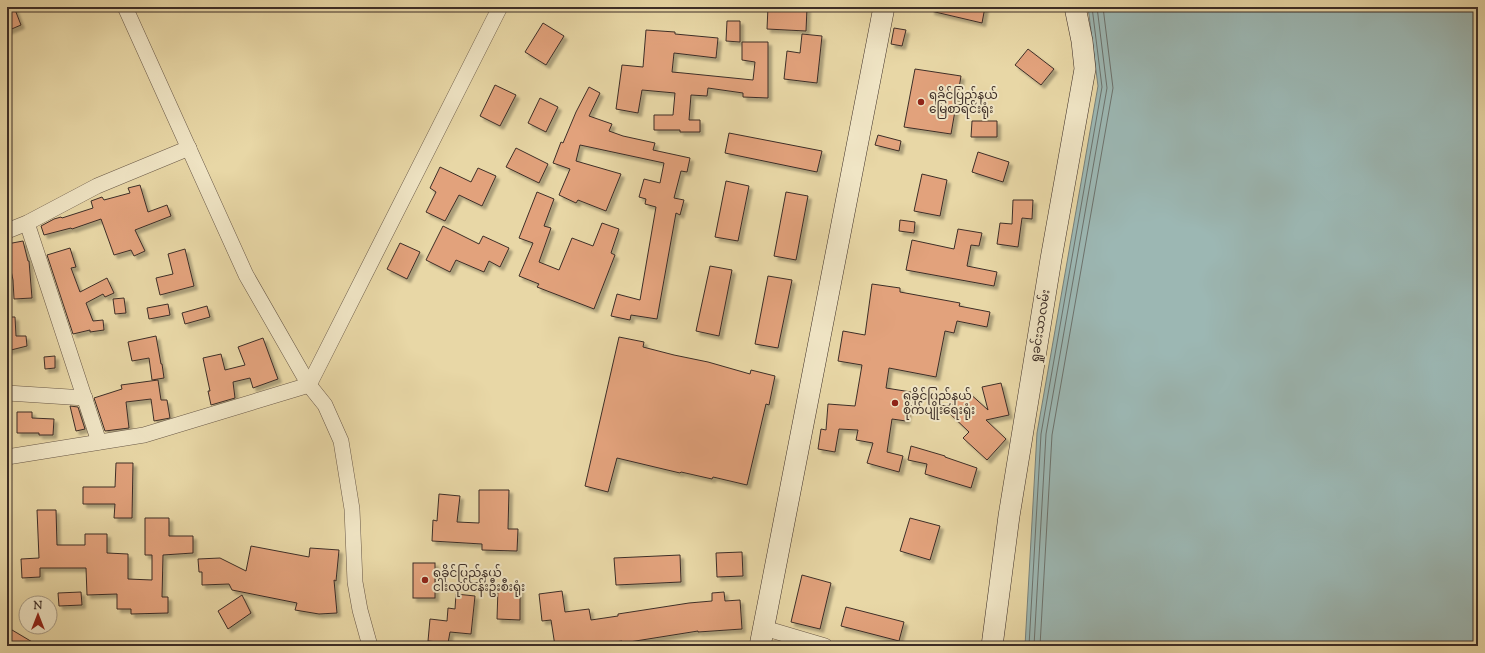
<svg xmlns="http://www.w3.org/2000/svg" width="1485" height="653" font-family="'Sorts Mill Goudy','Noto Sans Myanmar',serif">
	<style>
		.water { fill: #9cb7b3; stroke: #76807b }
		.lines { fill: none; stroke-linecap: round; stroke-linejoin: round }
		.shore { stroke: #6c726d; stroke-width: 1 }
		.building { fill: #e2a27c; stroke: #3d2e27; filter: url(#shadow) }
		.street-casing { stroke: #685847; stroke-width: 16 }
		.secondary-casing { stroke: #3d2e27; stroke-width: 22 }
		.street { stroke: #f0e5c5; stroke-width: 15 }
		.secondary { stroke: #f0e5c5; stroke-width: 21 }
		.poi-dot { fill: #8f2418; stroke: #f0e5c5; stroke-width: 1.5 }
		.labels { text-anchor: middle; stroke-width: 4; stroke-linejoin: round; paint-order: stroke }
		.poi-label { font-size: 12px; fill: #3d2e27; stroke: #f0e5c5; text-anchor: start }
		.street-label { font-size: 12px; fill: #3d2e27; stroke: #f0e5c5 }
	</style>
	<defs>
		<filter id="shadow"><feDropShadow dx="3.5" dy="3.5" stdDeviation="1" flood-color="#0004"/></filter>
	</defs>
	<rect width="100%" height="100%" fill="#e8d7a6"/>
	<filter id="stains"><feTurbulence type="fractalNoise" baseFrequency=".005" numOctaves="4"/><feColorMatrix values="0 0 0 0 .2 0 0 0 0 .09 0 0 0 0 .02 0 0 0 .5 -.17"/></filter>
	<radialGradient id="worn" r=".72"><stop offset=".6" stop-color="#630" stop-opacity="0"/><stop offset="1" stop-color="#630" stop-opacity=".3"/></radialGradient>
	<polygon class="water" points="1088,7 1478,7 1478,646 1025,646 1037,433 1098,86"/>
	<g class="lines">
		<g class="shore">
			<polyline points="1029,646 1041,434 1102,87 1092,7"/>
			<polyline points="1034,646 1046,434 1107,88 1097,7"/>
			<polyline points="1040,646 1052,435 1113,88 1103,7"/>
		</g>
	</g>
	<g class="building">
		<polygon points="7,7 14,7 21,25 7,31"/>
		<polygon points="768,7 807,8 806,31 767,29"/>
		<polygon points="932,7 985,7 982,23 931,11"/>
		<polygon points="727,21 740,21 740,42 726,41"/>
		<polygon points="543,23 564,36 546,65 525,52"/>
		<polygon points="894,28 906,30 902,46 891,44"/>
		<polygon points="646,30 675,32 675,34 718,38 716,58 674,53 672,72 683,73 753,80 755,62 742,60 742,42 768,42 768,98 743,97 743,93 708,88 707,96 691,95 689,120 700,120 700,132 680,132 680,130 654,130 654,115 673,115 675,93 642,90 638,113 616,109 622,65 643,67"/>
		<polygon points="802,34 822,36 817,83 784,79 787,51 800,53"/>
		<polygon points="1028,49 1054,69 1041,85 1015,65"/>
		<polygon points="915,69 961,76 951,134 904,127"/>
		<polygon points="495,85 516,95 500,126 480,116"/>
		<polygon points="589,87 600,93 589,116 612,124 609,131 623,136 655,143 653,150 690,158 687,172 681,171 674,198 684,200 680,215 676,213 657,319 631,315 630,320 611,316 617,294 640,300 656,207 645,204 646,199 639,197 644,179 660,183 664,163 580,145 576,161 621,174 606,211 578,200 576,203 559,195 570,169 553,163 561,142 563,143 576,112"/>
		<polygon points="540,98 558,107 546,132 528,123"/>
		<polygon points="972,121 997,121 997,137 971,137"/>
		<polygon points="729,133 822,151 817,172 725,153"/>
		<polygon points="878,135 901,141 899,151 875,145"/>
		<polygon points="516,148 548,164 539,183 506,167"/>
		<polygon points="978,152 1009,162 1003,182 972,172"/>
		<polygon points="440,167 471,182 478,168 496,176 482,206 459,195 445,221 426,212 436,192 430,188"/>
		<polygon points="922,174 947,180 940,216 914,211"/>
		<polygon points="726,181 749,186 738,241 715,237"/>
		<polygon points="140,185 148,212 167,205 171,216 135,230 145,251 134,256 131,250 114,255 101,219 72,229 71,228 44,235 41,226 54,219 61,217 62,218 93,208 91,201 102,197 104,200 130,193 128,188"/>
		<polygon points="537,192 554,199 544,226 551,228 539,262 559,270 572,238 593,246 602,223 619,229 611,253 615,255 594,309 537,287 539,284 519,276 533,243 519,238"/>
		<polygon points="786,192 808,196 796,260 774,256"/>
		<polygon points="1013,200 1033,200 1032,219 1022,218 1018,247 997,244 1000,223 1012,224"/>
		<polygon points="900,220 915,222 914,233 899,231"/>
		<polygon points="443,226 479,244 483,236 509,248 500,267 489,261 484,272 456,260 450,272 426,260"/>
		<polygon points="958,229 982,233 979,246 971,245 967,266 997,272 994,286 906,270 912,240 954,249"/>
		<polygon points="23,241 28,261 29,261 32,298 14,299 13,280 7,252 7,244"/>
		<polygon points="400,243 420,252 407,279 387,269"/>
		<polygon points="70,248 76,267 71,268 80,292 107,278 114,293 105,297 103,294 86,303 93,321 103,320 104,330 90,332 90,330 73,334 47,255"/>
		<polygon points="185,249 194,286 160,295 156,278 173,274 168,254"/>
		<polygon points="710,266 732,270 719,336 696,331"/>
		<polygon points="768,276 792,280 778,348 755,344"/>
		<polygon points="872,284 900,288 900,292 960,303 959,306 990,312 987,327 957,321 954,333 945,331 936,377 889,368 886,388 911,392 906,421 892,419 887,452 903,456 899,472 867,463 873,443 856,440 858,430 839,429 835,452 818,449 821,429 826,430 828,404 855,406 862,365 838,361 843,331 865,335"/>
		<polygon points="124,298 126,313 115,314 113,299"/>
		<polygon points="168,304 170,315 149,319 147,308"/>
		<polygon points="207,306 210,317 185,324 182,313"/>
		<polygon points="7,317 15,317 16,336 26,336 27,346 7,351"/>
		<polygon points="156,336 161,364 162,364 164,378 152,380 149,358 132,361 128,342"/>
		<polygon points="619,337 644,342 643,347 674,355 708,362 750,374 751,370 775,376 769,405 766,404 747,485 713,477 712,479 681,472 680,473 617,458 608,492 585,486"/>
		<polygon points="263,338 278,379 253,388 250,378 233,382 235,398 211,405 208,391 210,391 203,358 221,354 225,370 245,365 238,347"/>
		<polygon points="55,356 55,368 45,369 44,357"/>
		<polygon points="158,380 161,400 167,400 170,418 154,421 151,399 126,402 129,428 105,431 94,398 122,389 121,385"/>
		<polygon points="1001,383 1009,415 986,420 1006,439 987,460 963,438 969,432 948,412 954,406 949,401 956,394 961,398 967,391 988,410 982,387"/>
		<polygon points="70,406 78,407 85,429 76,431"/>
		<polygon points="17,412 32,412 32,418 54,419 53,435 39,435 39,433 17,433"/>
		<polygon points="911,446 945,456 945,457 977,468 971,488 925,474 927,464 908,460"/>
		<polygon points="116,463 133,463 132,518 114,518 115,504 83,504 83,487 115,487"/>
		<polygon points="479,490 509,490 508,529 518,529 517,551 482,550 482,544 432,541 433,520 437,521 439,494 460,496 457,522 479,523"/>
		<polygon points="37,510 56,510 57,545 85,545 85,534 107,534 107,553 128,554 128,579 152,580 152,555 145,555 145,518 169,518 169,536 193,536 193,553 163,555 162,597 168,597 168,613 131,614 131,609 117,609 117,594 87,595 86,568 40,568 40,577 22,578 21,559 39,558"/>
		<polygon points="910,518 940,526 930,560 900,551"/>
		<polygon points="251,546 309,557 310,548 339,550 336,581 334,580 337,613 319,614 295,610 297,603 232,590 229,584 202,585 202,572 199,572 198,559 220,558 246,571"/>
		<polygon points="742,552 743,576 717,577 716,553"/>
		<polygon points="680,555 681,582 616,585 614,558"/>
		<rect x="413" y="563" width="22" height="35"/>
		<polygon points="802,575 831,583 820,629 791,622"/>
		<polygon points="498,588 520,588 520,620 497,619"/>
		<polygon points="562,591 565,612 589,609 591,620 618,616 618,614 689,603 712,601 712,593 724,592 725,601 740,600 742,629 698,632 698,631 623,643 622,641 584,646 555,646 551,620 542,621 539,594"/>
		<polygon points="81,592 82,605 59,606 58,593"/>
		<polygon points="456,594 475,596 471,634 450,632 448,643 428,641 430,619 447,621 448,608 455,609"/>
		<polygon points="242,595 251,613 228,629 218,611"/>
		<polygon points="846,607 904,622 899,641 841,626"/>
		<polygon points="7,627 39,646 7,646"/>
	</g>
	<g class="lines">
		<defs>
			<g id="street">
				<polyline points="27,223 99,442"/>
				<polyline points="7,231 27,223 97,186 189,148"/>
				<polyline points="7,393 85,398"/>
				<polyline points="7,457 144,435 309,385 246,275 125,7"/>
				<polyline points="764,628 825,646"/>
				<polyline points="370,646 360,610 355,582 352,509 341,441 325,405 309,385 500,7"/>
			</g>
			<g id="secondary">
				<polyline points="760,646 884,7"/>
				<polyline points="992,646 1009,516 1051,259 1085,69 1082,41 1075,7"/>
			</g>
		</defs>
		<use href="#street" class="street-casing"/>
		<use href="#secondary" class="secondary-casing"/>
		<use href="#street" class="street"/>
		<use href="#secondary" class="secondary"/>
	</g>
	<g class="poi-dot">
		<circle cx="921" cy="102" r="4"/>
		<circle cx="895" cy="403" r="4"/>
		<circle cx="425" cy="580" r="4"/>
	</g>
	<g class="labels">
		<g class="poi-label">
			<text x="929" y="99">ရခိုင်ပြည်နယ်<tspan x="929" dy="14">မြေစာရင်းရုံး</tspan></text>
			<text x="903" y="400">ရခိုင်ပြည်နယ်<tspan x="903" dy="14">စိုက်ပျိုးရေးရုံး</tspan></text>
			<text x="433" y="577">ရခိုင်ပြည်နယ်<tspan x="433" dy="14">ငါးလုပ်ငန်းဦးစီးရုံး</tspan></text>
		</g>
		<g class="street-label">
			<text transform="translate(1040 326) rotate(-81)" y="4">ရှုခင်းသာလမ်း</text>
		</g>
	</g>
	<rect width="1485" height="653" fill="none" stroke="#e8d7a6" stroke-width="24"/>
	<rect x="8" y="8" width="1469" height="637" fill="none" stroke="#3d2e27" stroke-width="2"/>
	<rect x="12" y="12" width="1461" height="629" fill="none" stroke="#3d2e27"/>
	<g transform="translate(38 615)"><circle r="19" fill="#f0e5c5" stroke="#a89c86"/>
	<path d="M0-3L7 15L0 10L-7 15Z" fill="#8f2418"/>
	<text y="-6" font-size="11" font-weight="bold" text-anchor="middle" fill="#3d2e27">N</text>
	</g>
	<rect width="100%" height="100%" filter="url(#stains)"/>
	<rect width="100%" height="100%" fill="url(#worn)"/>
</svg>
